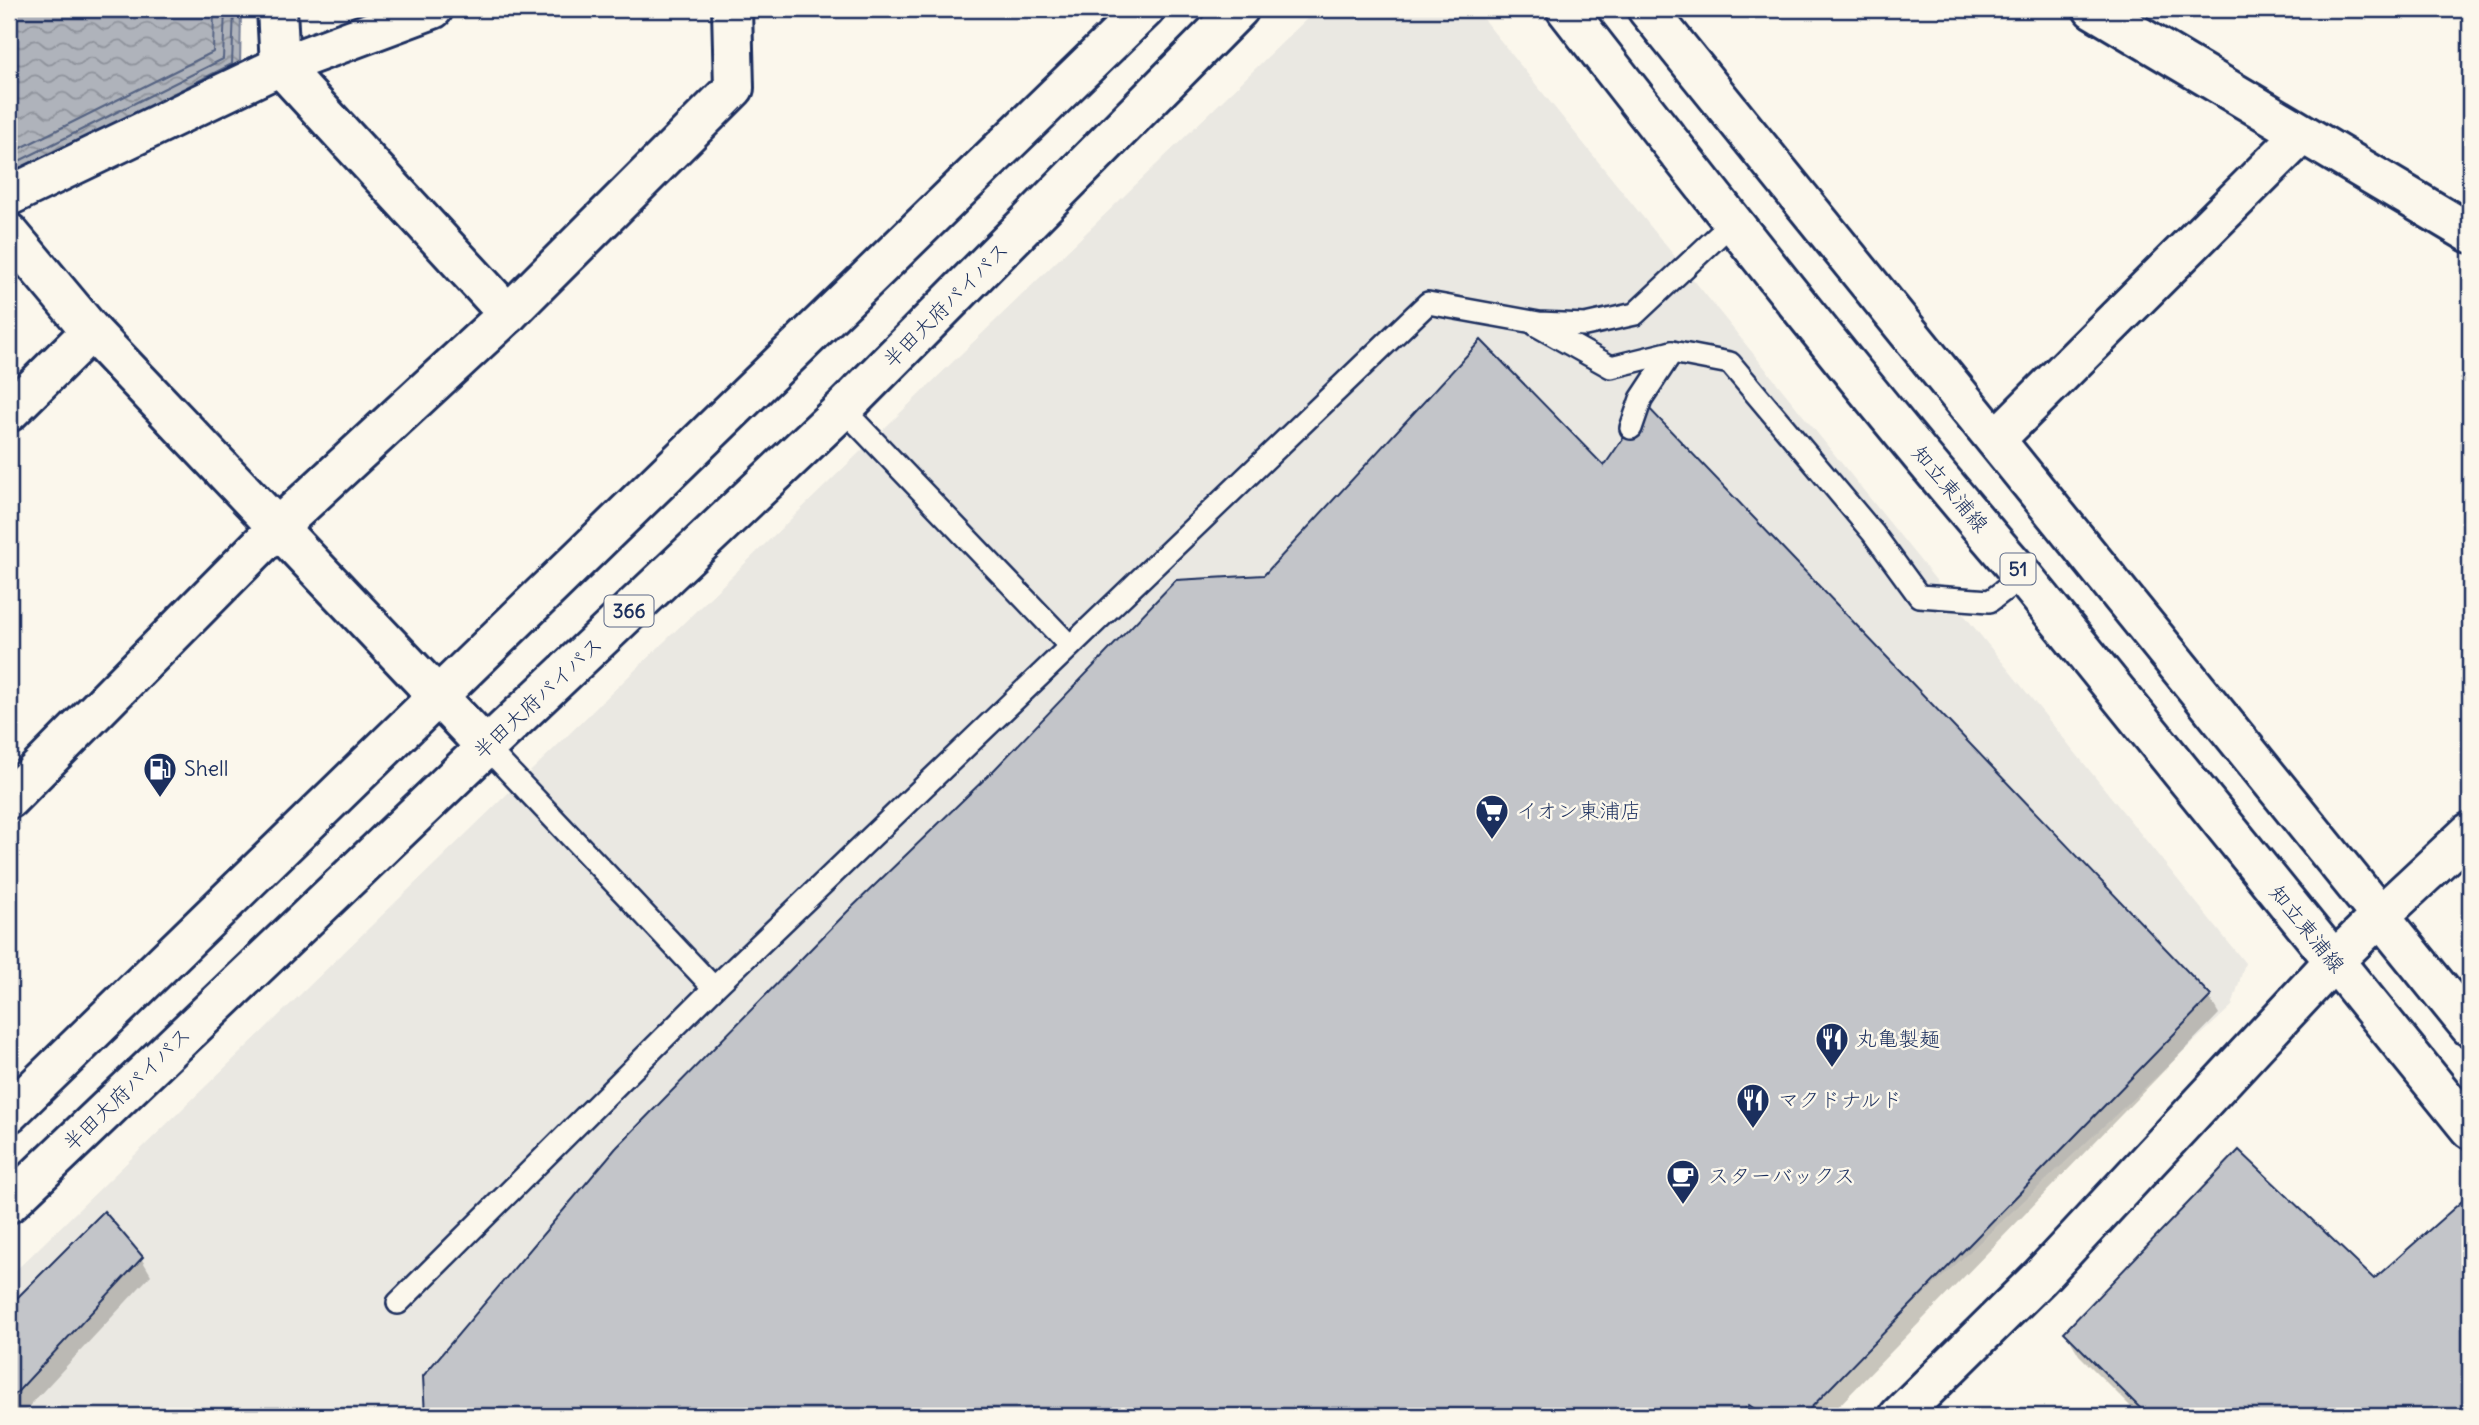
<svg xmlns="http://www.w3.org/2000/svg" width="2479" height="1425" font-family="Delius,'Klee One',sans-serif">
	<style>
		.built { fill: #eae8e2 }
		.water { fill: url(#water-waves); stroke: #747e96; stroke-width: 2 }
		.shadow { fill: #0003 }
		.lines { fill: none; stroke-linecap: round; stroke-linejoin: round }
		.shore { stroke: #566483; stroke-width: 2 }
		.building { fill: #c3c5c9; stroke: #1b2f5e; stroke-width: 2 }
		.lane-casing { stroke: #1b2f5e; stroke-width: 26 }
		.street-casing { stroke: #1b2f5e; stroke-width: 44 }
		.secondary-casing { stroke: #1b2f5e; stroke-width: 44 }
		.primary-casing { stroke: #1b2f5e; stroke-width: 44 }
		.highway-casing { stroke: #1b2f5e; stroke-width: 44 }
		.lane { stroke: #fbf7ec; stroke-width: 21 }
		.street { stroke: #fbf7ec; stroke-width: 38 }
		.secondary { stroke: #fbf7ec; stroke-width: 38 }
		.primary { stroke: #fbf7ec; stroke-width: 38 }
		.highway { stroke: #fbf7ec; stroke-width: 38 }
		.labels { text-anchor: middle; stroke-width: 5; stroke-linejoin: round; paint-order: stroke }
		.shield { fill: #fbf7ec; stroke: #5e6b89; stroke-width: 2 }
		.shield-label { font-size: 19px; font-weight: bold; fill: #1b2f5e }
		.street-label { font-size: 21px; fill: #1b2f5e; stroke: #fbf7ec }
		.poi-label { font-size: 21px; fill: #1b2f5e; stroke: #fbf7ec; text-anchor: start }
	</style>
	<defs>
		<pattern id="water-waves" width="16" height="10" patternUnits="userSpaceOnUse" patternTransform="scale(1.75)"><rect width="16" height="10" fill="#afb3bb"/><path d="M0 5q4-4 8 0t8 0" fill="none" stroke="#8e929b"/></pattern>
	</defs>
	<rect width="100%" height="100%" fill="#fbf7ec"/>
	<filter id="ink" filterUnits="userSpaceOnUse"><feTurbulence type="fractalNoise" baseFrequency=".0143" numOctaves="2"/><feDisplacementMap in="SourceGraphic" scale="14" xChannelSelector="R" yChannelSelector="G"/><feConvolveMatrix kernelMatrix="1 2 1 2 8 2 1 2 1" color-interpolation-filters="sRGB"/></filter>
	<g filter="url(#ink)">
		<polygon class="built" points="1317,9 1475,9 2245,963 2232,1006 1794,1416 9,1416 9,1277"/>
		<polygon class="water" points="9,9 241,9 240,68 9,183"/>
		<g class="shadow">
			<polygon points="1605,469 2209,997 2219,1014 1829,1416 427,1416 424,1377 1264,576"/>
			<polygon points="2470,1196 2470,1416 2140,1416 2079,1355 2066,1333 2374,1281"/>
			<polygon points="104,1214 141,1258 151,1275 20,1416 9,1416 9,1308"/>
		</g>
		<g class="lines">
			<g class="shore">
				<polyline points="151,105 232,64 234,9"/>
				<polyline points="9,154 213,52 214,9"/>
				<polyline points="9,166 223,59 225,9"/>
			</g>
		</g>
		<g class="building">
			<polygon points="1481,340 1604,466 1646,405 2211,996 1803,1416 1765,1416 1749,1405 1738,1416 425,1416 423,1376 616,1148 848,911 993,771 1176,580 1264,575"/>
			<polygon points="2239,1150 2374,1279 2470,1194 2470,1416 2148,1416 2064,1332"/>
			<polygon points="104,1211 143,1257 9,1401 9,1306"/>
		</g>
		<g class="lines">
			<defs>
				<g id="lane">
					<polyline points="1536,325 1611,367 1672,352 1730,363 1873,533 1919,596 1990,601 2023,576"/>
					<polyline points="843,409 1070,646"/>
					<polyline points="1631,428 1641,399 1672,352"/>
					<polyline points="486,747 714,988"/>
					<polyline points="398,1303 714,988 1428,303 1539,323 1585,325 1635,314 1733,222"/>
				</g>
				<g id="street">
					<polyline points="277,9 280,66 508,314"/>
					<polyline points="2093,9 2470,233"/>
					<polyline points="9,196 280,66 433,9"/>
					<polyline points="9,233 91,331 486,747"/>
					<polyline points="9,412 91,331"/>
					<polyline points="1996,439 2302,134"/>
					<polyline points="9,799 279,526 508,314 734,88 732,9"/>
					<polyline points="2380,916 2470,832"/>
				</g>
				<polyline id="secondary" points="1899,1416 2040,1277 2333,962 2380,916"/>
				<g id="primary">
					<path d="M1566,9C1715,200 1864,392 2023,576L2470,1129"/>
					<polyline points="1647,9 2470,1027"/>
				</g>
				<g id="highway">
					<polyline points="9,1113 1145,9"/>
					<polyline points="9,1203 486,747 843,409 1239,9"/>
				</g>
			</defs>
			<use href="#lane" class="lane-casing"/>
			<use href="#street" class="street-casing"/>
			<use href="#secondary" class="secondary-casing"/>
			<use href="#primary" class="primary-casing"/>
			<use href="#highway" class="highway-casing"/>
			<use href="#lane" class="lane"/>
			<use href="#street" class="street"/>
			<use href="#secondary" class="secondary"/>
			<use href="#primary" class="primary"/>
			<use href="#highway" class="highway"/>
		</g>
	</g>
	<defs>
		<symbol id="fuel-pin" viewBox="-11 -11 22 30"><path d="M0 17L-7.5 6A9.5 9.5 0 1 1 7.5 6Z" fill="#1b2f5e" stroke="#fbf7ec"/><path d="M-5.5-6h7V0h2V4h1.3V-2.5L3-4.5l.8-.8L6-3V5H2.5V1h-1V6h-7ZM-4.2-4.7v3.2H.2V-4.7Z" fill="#fff"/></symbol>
		<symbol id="supermarket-pin" viewBox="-11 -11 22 30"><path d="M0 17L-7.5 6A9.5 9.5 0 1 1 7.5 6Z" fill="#1b2f5e" stroke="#fbf7ec"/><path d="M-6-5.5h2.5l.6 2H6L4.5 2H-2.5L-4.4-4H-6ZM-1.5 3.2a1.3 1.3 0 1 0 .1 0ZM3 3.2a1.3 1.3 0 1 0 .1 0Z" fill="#fff"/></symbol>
		<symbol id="restaurant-pin" viewBox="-11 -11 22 30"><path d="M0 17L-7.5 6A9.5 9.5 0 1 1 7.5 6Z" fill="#1b2f5e" stroke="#fbf7ec"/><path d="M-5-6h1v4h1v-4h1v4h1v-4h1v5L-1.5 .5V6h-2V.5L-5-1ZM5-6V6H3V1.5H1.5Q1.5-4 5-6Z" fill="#fff"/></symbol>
		<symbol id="cafe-pin" viewBox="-11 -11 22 30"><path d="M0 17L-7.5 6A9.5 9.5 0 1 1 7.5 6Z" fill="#1b2f5e" stroke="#fbf7ec"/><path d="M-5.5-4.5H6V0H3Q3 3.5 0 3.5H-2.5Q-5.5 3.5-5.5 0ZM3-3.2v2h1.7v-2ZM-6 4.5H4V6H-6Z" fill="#fff"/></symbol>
	</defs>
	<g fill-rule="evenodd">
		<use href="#fuel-pin" x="141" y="750" width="38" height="52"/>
		<use href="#supermarket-pin" x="1473" y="792" width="38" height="52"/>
		<use href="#restaurant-pin" x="1813" y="1020" width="38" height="52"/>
		<use href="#restaurant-pin" x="1734" y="1081" width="38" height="52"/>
		<use href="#cafe-pin" x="1664" y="1157" width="38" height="52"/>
	</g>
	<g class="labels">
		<g class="shield">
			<rect x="2000.5" y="553.5" width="35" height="31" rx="5"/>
			<rect x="604.5" y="595.5" width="49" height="31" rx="5"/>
		</g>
		<g class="shield-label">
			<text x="2018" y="576">51</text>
			<text x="629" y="618">366</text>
		</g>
		<g class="street-label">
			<text transform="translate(946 305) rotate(-45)" y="7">半田大府パイパス</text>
			<text transform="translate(1950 489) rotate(50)" y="7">知立東浦線</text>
			<text transform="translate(538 698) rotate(-43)" y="7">半田大府パイパス</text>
			<text transform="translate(2307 929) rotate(51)" y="7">知立東浦線</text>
			<text transform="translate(127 1089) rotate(-44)" y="7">半田大府パイパス</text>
		</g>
		<g class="poi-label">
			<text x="184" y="776">Shell</text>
			<text x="1516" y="818">イオン東浦店</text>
			<text x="1856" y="1046">丸亀製麺</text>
			<text x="1778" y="1107">マクドナルド</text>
			<text x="1708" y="1183">スターバックス</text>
		</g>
	</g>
	<rect width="2479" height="1425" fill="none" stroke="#fbf7ec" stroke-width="35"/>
	<rect x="18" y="18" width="2444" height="1390" fill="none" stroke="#1b2f5e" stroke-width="2.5" filter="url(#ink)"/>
</svg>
